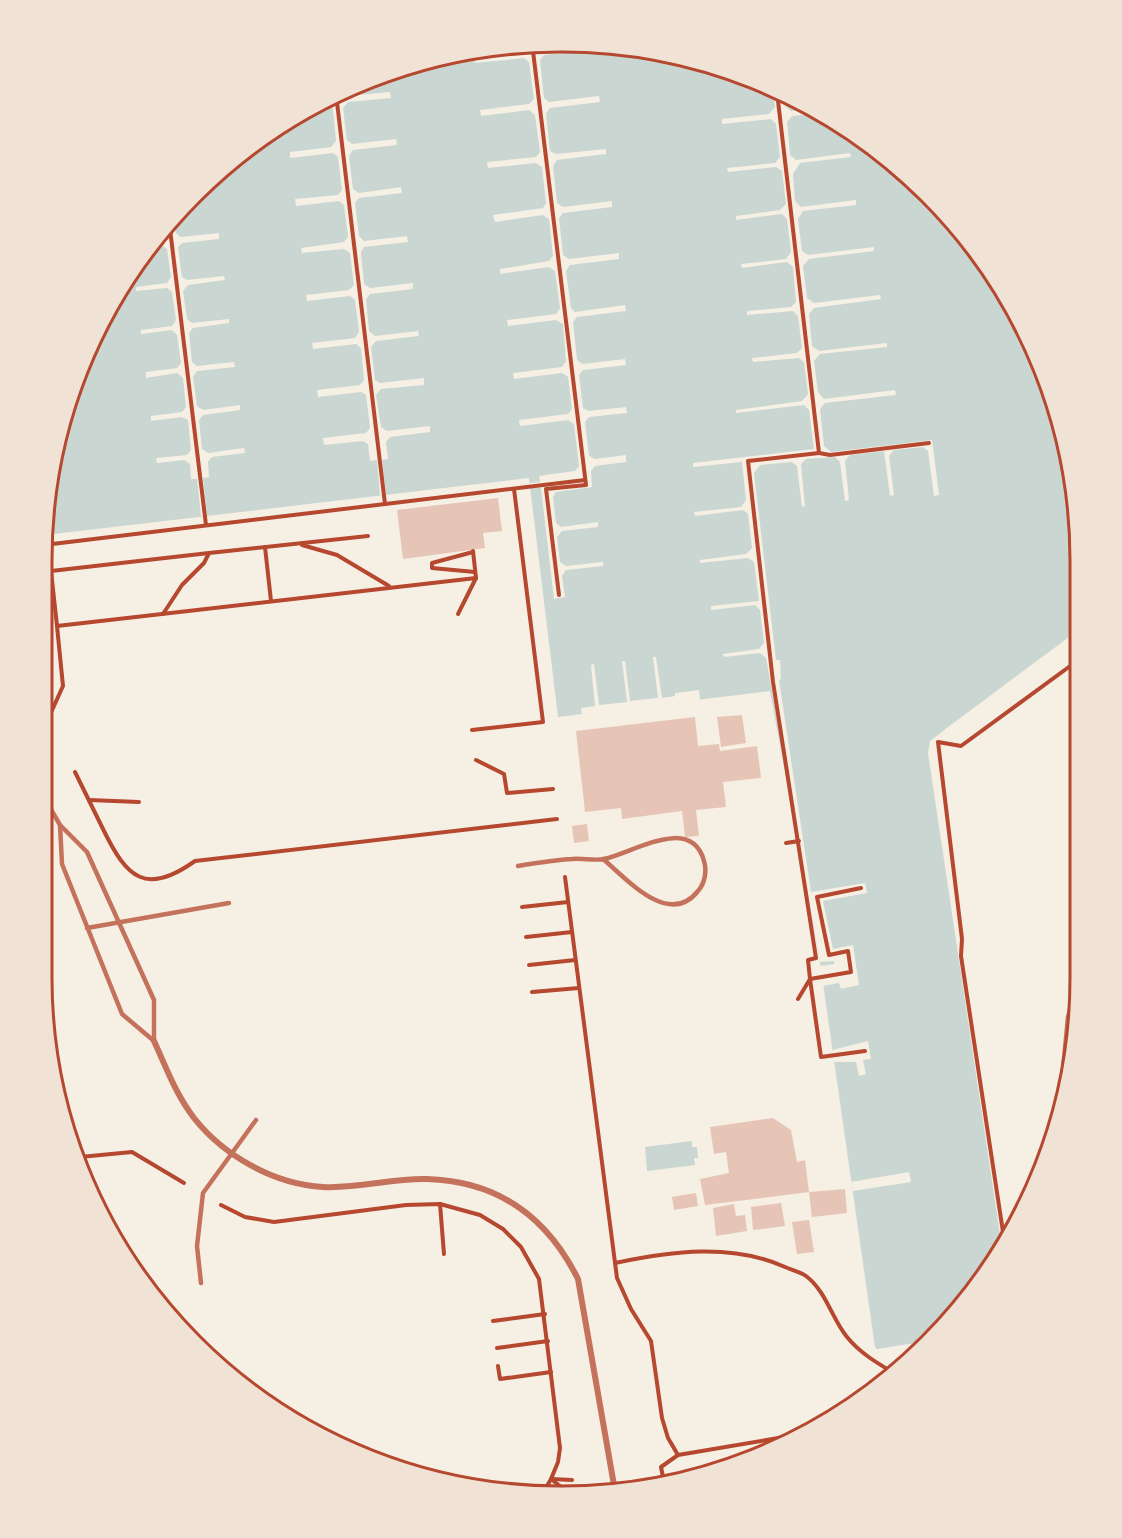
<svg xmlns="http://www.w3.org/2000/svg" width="1122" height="1538" font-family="Mulish,sans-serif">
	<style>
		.water { fill: #c9d6d2 }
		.pier { fill: #f6efe4 }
		.building { fill: #e6c5b7 }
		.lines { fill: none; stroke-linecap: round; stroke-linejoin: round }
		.path { stroke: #b5482f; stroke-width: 4 }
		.service { stroke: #c5725c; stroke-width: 4.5 }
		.minor { stroke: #c5725c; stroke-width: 6 }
		.rim { fill: none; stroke: #b5482f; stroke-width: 3 }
	</style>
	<rect width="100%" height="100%" fill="#f6efe4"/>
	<g class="water">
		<polygon points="527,43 628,46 727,69 820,111 903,171 973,245 1040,362 1076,493 1076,632 930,741 928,753 1002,1248 951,1319 928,1341 877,1349 875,1347 820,962 770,691 558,717 529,478 45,535 60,427 129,273 245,149 331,96 426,60"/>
		<polygon points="692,1141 692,1147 697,1147 698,1158 694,1158 695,1165 647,1171 645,1147"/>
	</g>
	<g class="pier">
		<polygon points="527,43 537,43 543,49 592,45 592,49 544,55 540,60 544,98 549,102 599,96 600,102 550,108 546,113 550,151 556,154 606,149 606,154 557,160 553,166 557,203 563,207 612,201 612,207 563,213 559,218 563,255 569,259 619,253 619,259 570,265 566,271 571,308 575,312 625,305 626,311 577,317 573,322 577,360 582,364 625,359 626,365 583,370 579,375 583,408 588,411 626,407 627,413 589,417 585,422 589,456 595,459 626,455 626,462 595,466 591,471 592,487 556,492 553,497 556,523 561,527 598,522 598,527 562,531 557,537 560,562 566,566 603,562 603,566 566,570 562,576 565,597 554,599 541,488 531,488 530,483 540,482 539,476 575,471 579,466 574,424 568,420 520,426 519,420 568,414 572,409 568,377 562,373 514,379 513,373 562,367 566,361 563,324 556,320 508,326 507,320 556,314 560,308 555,271 549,267 500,274 500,269 549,261 553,256 549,219 543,215 495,222 493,215 543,208 546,203 542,167 536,163 488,168 487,162 536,157 540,152 535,115 529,110 481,116 480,110 529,104 534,99 529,62 524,58 475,63 474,58 523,52"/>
		<polygon points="773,90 783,95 785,106 791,111 812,108 822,113 792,116 787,122 790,155 796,160 850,153 851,157 800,163 793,174 795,201 801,207 856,200 856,205 803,211 798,219 802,251 808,255 874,247 874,251 809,259 803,266 807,298 814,303 880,295 881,299 814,308 809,314 812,346 819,351 887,343 887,347 820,354 814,361 818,392 824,399 895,390 896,395 825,403 820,409 824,446 831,452 932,440 939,495 934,496 928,451 923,447 894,450 889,456 894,495 890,496 884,451 850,455 845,461 849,500 845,501 840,462 835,457 806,459 801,464 805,506 802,507 797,466 792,462 760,465 754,473 776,660 780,660 781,679 779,680 811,892 865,883 867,893 823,901 833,949 853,945 859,985 841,989 839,983 823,986 820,966 834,964 834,961 820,962 766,658 760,653 724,657 723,654 759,649 764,643 760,610 755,605 711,610 711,606 759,601 754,562 748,558 700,563 700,560 746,554 752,548 748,514 743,510 695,516 694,512 741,507 746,500 742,462 693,467 693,463 814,449 809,410 804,405 736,413 736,410 802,401 808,394 804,362 799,358 753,362 752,358 797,353 802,348 798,316 793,311 747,315 747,311 791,307 796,302 793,267 787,262 742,268 741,264 786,259 791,252 787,219 782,214 736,220 736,216 780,210 786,204 782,171 776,167 728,172 727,168 775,163 780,157 776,124 771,119 722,124 722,119 769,114 775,107"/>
		<polygon points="341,92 347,96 390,92 391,98 348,102 343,108 347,140 352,144 396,139 397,145 353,150 349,156 353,189 359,193 401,187 402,193 359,198 355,203 359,236 364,241 407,236 408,242 364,247 361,252 364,284 370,288 413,283 413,289 370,294 366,299 369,331 375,336 418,331 419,336 376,341 371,347 375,380 380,383 424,378 424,385 381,389 376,395 381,427 387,431 430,426 430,432 390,437 386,442 388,459 382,460 386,494 380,495 377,460 370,461 368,444 363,441 324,445 323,438 366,433 370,428 366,395 361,392 318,397 317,390 360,385 364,380 361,348 356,344 313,349 312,343 355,338 359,332 355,300 350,296 307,301 306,295 349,290 354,285 350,253 344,249 302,253 301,248 344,242 348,237 344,205 339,201 296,206 295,199 338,195 342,190 338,157 333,153 290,158 290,152 331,147 336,141 333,109 327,105 314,106"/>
		<polygon points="175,224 176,233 181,237 219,233 219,239 182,243 178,247 182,277 187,280 224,276 225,280 188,285 183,291 187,319 192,323 229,319 229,323 193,328 189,333 192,362 197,366 234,362 235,367 197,371 193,377 197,406 203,410 240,405 240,410 203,415 199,420 202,449 208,453 244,448 245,453 212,457 208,462 209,477 203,478 207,516 201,516 197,479 191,479 190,464 184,460 157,463 156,458 187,455 191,450 188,420 182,417 151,421 151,416 182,412 186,407 183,378 177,373 146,378 146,372 177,368 181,363 177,335 172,330 141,334 141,330 172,326 176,320 172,292 167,288 136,291 136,287 167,283 171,277 167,249 161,245 155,246"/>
		<polygon points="1076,632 1076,635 948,731 944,730"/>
		<polygon points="653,657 656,657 662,698 675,696 675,693 699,690 700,700 582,715 581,708 595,706 591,665 594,664 599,705 627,702 622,661 625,661 630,701 658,698"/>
		<polygon points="868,1041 871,1059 863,1060 866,1074 859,1076 856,1062 834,1062 832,1050"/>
		<polygon points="909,1172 911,1182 853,1191 851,1182"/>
	</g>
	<g class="building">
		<polygon points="498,498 502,531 483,533 485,548 403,559 397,510"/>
		<polygon points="742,715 746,743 721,747 717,717"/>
		<polygon points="695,717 698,746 719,744 720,751 757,746 761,778 723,782 726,807 696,810 699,836 685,837 682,811 622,819 621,808 585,812 576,731"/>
		<polygon points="587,824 589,841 574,843 572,826"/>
		<polygon points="773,1118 791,1130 797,1162 805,1160 809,1192 705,1205 700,1179 729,1173 726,1152 714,1154 710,1127"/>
		<polygon points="845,1189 847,1213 812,1217 809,1192"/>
		<polygon points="696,1193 698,1206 674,1210 672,1197"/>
		<polygon points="781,1203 785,1226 753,1230 751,1207"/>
		<polygon points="734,1204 736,1216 745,1215 747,1231 716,1236 713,1208"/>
		<polygon points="809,1220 814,1252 797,1254 792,1222"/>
	</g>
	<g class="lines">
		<g class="path">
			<polyline points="532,43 586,485 546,489 559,595"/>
			<polyline points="777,92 819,453 748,461 773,682 816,958 808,960 810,979 851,972 848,951 829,955 817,897 861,888"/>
			<polyline points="336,94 385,504"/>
			<polyline points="170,229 206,525"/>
			<polyline points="819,453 830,455 929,443"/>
			<polyline points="44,545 585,480"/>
			<polyline points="302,545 337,555 389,586"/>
			<polyline points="265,547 271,601"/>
			<polyline points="473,552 432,563 432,568 475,572"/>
			<polyline points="209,553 51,571 57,626 476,578"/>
			<polyline points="163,614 182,585 204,563 209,553 368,536"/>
			<polyline points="458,614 476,578 473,551"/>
			<polyline points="42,672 49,717 63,686 57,626"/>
			<polyline points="472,730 543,722 514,489"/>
			<polyline points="476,760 504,774 507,793 553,789"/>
			<path d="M75,772C85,792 94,811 104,831C127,878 146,896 195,861L557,819"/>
			<polyline points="89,800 139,802"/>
			<polyline points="786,843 799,841"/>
			<polyline points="565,877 617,1278 631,1309 651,1341 662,1418 668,1438 678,1455"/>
			<polyline points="522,907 568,902"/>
			<polyline points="526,937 572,932"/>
			<polyline points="529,965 575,960"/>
			<polyline points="532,992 579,988"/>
			<polyline points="798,999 810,979 821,1057 865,1051"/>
			<polyline points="80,1157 132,1152 184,1183"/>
			<polyline points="440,1204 444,1254"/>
			<polyline points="221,1205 245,1217 274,1222 406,1205 440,1204 480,1215 503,1229 521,1247 539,1279 560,1448 558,1462 551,1479 565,1490"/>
			<polyline points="1005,1245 961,956 962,939 938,742 961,746 1077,661"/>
			<path d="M615,1263C671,1251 732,1243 785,1267C792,1270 801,1272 806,1276C826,1291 832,1319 847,1337C860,1353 877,1363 894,1373"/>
			<polyline points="493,1321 545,1314"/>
			<polyline points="497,1348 548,1341"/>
			<polyline points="498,1366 500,1379 551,1372"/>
			<polyline points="664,1482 661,1467 678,1455 796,1435"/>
			<polyline points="539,1489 547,1486 551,1479 572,1480"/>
		</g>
		<g class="service">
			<polyline points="42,794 60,825 87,852 154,1000 154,1041"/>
			<polyline points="60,825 62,864 122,1014 154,1041"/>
			<path d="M518,866C536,863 554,860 572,859C583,858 594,861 604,859C633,853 691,814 704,861C707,871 705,883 698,891C669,928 627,879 603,859"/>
			<polyline points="87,928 229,903"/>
			<polyline points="1059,1112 1068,1017 1079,976"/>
			<polyline points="201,1283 197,1246 203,1193 256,1120"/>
		</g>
		<path class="minor" d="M154,1041C166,1067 176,1095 194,1118C224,1156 274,1184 323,1187C358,1189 392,1178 427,1179C498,1181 547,1217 578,1279L615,1491"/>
	</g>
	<path d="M0 0H1122V1538H0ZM560 52H562A508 508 0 0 1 1070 560V978A508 508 0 0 1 562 1486H560A508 508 0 0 1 52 978V560A508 508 0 0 1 560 52Z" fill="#f1e2d6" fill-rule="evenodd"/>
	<path class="rim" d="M560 52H562A508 508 0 0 1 1070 560V978A508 508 0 0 1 562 1486H560A508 508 0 0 1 52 978V560A508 508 0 0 1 560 52Z"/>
</svg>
